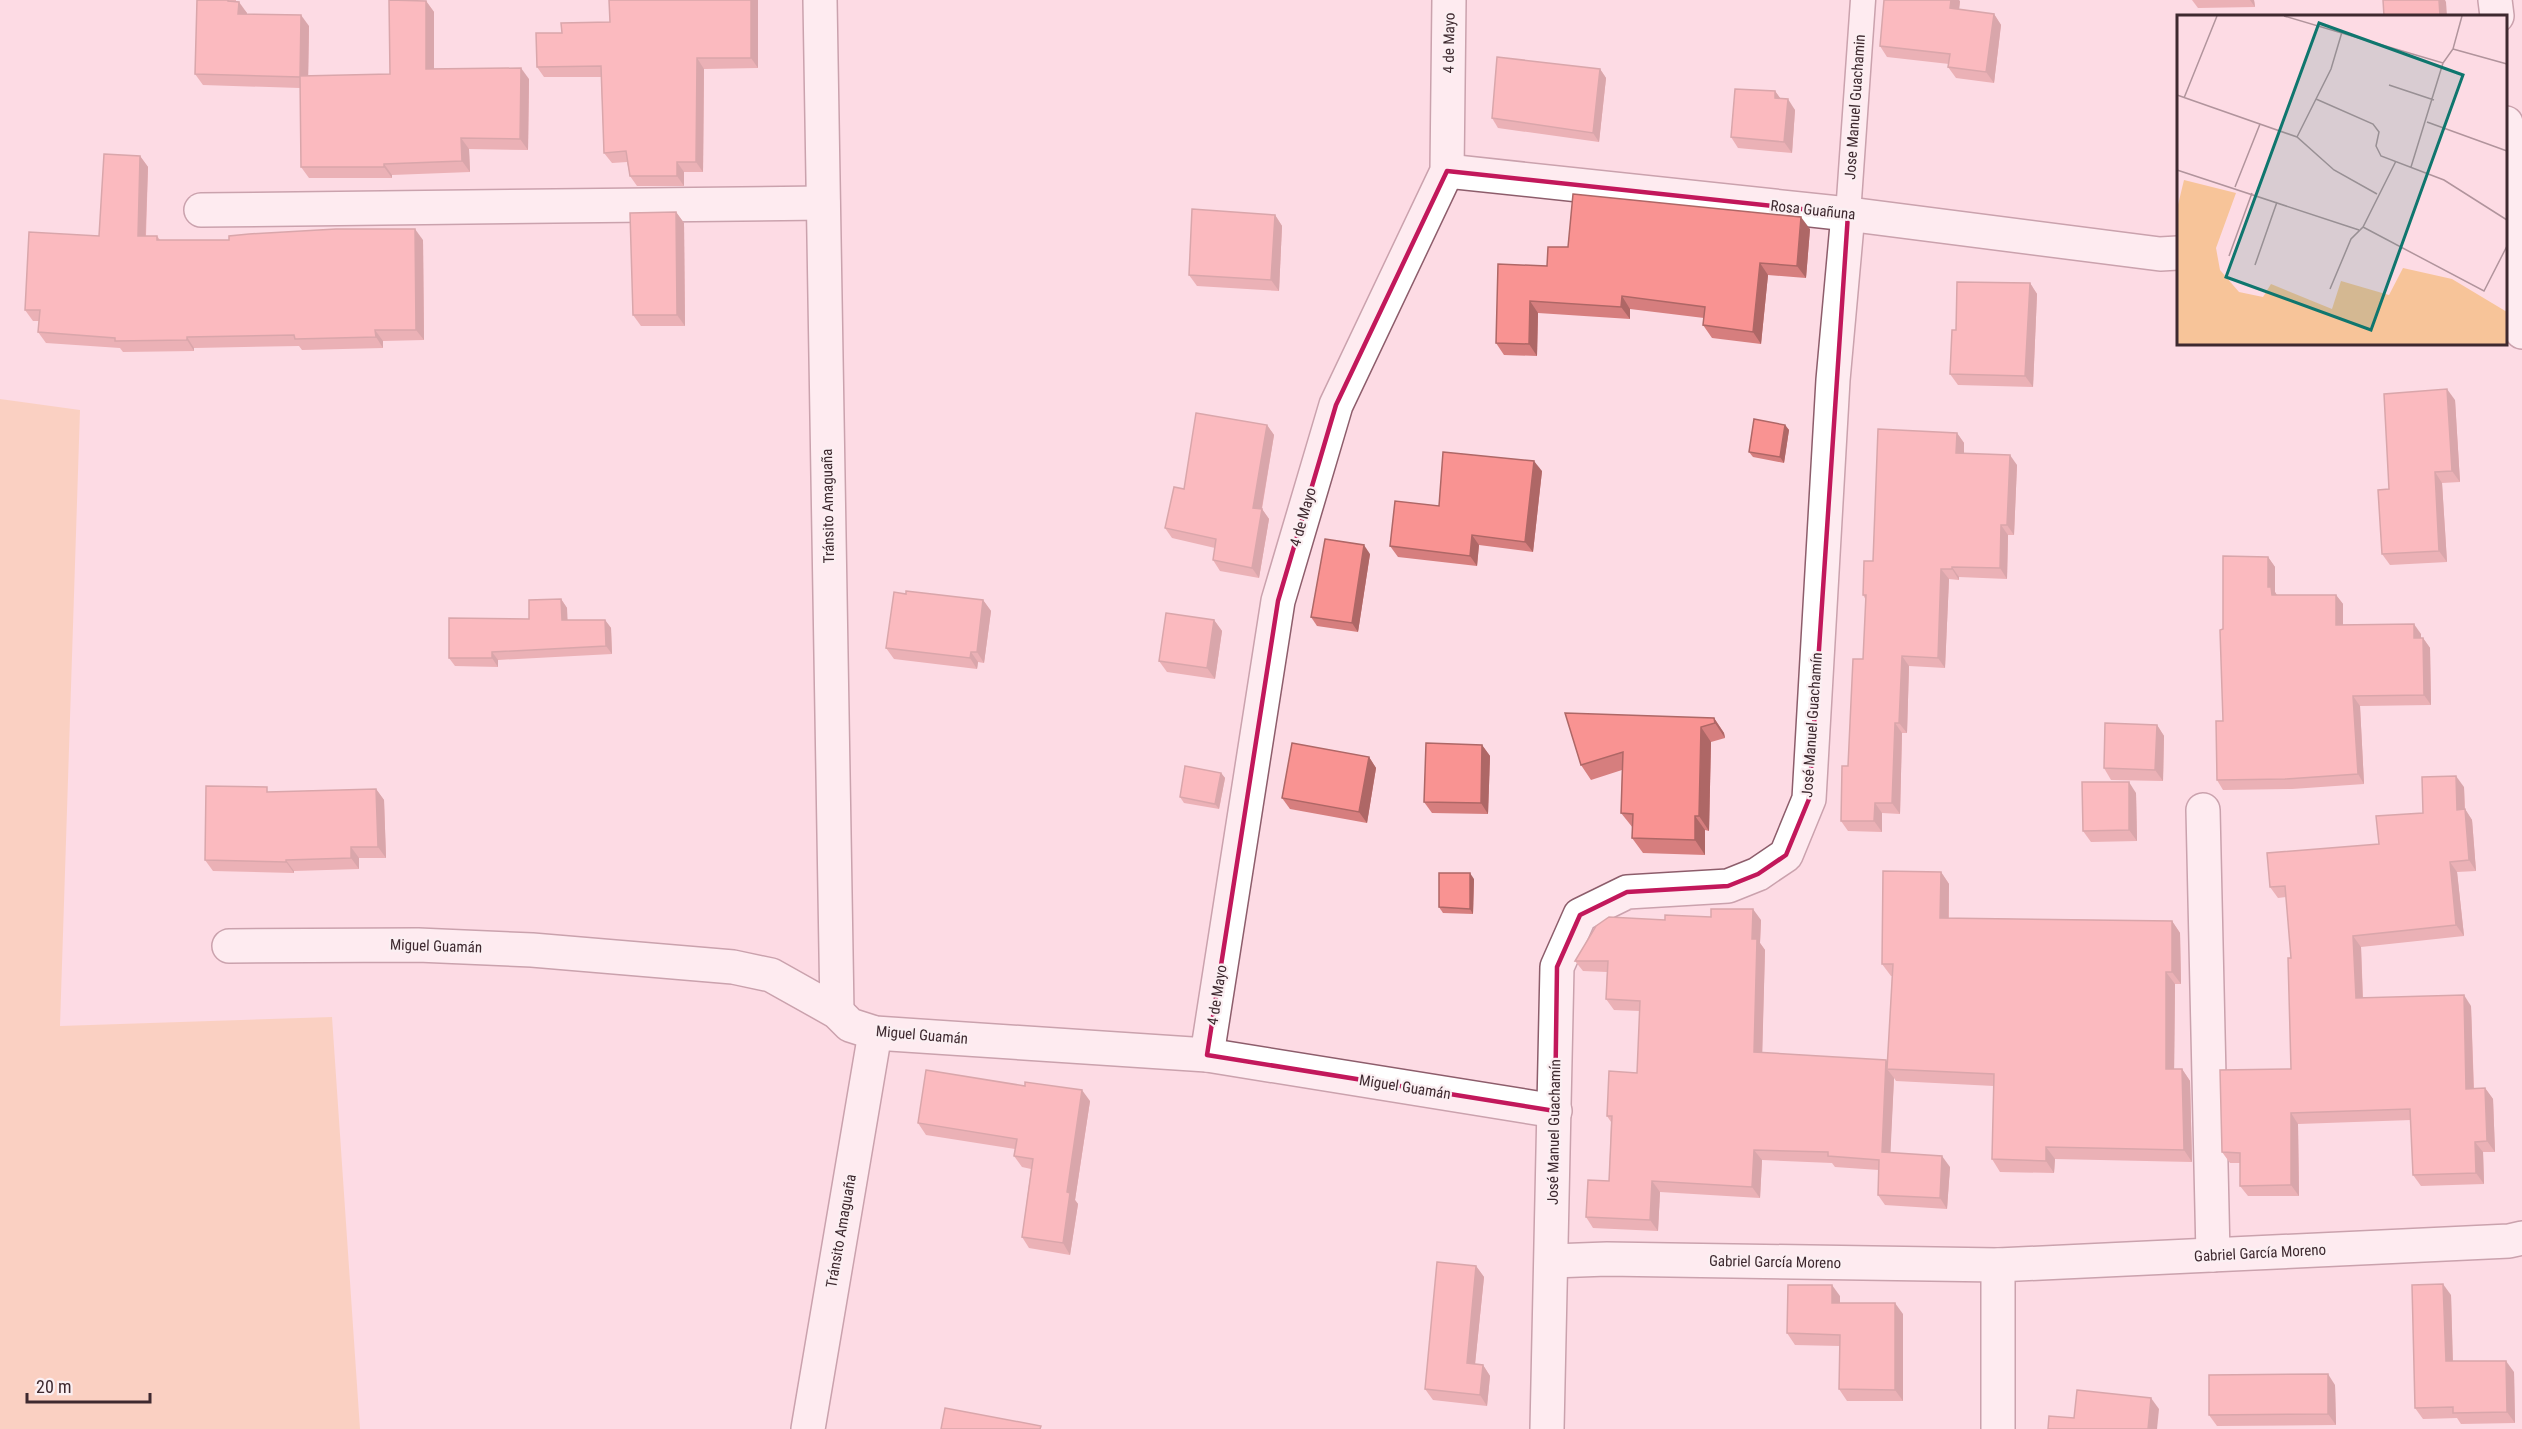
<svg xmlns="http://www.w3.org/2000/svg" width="2522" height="1429" font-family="'Roboto Condensed',sans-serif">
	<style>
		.green { fill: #f7c499 }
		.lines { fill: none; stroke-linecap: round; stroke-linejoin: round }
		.service-casing { stroke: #8d5d6b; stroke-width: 27 }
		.minor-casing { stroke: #8d5d6b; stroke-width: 36 }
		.tertiary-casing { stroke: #8d5d6b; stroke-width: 36 }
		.service { stroke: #fff; stroke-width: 24 }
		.minor { stroke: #fff; stroke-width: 33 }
		.tertiary { stroke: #fff; stroke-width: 33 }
		.wall { fill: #d67e7e }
		.shaded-wall { fill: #ae6766 }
		.building { fill: #f99392; stroke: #ae6766; stroke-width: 1.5 }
		.marked { fill: none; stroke: #c2185b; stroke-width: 4.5; stroke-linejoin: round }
		.labels { text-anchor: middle; stroke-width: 4.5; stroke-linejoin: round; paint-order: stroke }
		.street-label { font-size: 15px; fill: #3e292f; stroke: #fbeff2 }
		.inset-road { fill: none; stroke: #b1949c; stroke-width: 1.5 }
		.view { fill: #0f766e; fill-opacity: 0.15; stroke: #0f766e; stroke-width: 3 }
		.inset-edge { fill: none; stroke: #3e292f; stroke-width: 3 }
	</style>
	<rect width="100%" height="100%" fill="#fddbe4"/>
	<polygon class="green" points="0,399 80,410 60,1026 332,1017 360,1429 0,1429"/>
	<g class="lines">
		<defs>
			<polyline id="service" points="1848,214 1863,0"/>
			<g id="minor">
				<polyline points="820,0 837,1012"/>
				<polyline points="1447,171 1848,214 2160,254 2178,253"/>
				<polyline points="201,210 823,203"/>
				<polyline points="2203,810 2213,1255"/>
				<polyline points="229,946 418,945 532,950 733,967 771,975 837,1012 850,1025 875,1033 1207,1055 1555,1111"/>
				<polyline points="1207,1055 1278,601 1336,405 1447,171 1449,0"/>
				<polyline points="1552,1261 1607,1259 1998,1265"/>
				<polyline points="808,1429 875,1033"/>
				<polyline points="1547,1429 1557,967 1580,915 1627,892 1728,886 1758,874 1786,855 1809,799 1833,380 1848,214"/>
			</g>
			<g id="tertiary">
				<polyline points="2495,0 2497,16"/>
				<polyline points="2506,123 2522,332"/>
				<polyline points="1998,1429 1998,1265 2509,1241 2522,1238"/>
			</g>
		</defs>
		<use href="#service" class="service-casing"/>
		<use href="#minor" class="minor-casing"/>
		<use href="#tertiary" class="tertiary-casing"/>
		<use href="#service" class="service"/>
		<use href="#minor" class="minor"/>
		<use href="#tertiary" class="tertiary"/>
	</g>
	<g class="wall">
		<polygon points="197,0 236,0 236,2 247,13 247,14 309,26 308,76 390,74 426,1 434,12 434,69 529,79 528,150 469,149 470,172 392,175 392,178 309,178 301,167 300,88 203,85 195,74"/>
		<polygon points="609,0 758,0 758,68 704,69 703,172 684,172 684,186 637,186 630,176 627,162 612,163 604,153 601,77 544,77 537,67 562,33 610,22"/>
		<polygon points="2192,0 2254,0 2255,7 2198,8"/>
		<polygon points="1960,1 1959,9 1994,14 2001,25 1994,83 1956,78 1948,67 1949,64 1887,57 1880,46"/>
		<polygon points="1600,69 1606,78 1599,142 1498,128 1492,118"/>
		<polygon points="1775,91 1780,98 1795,110 1792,153 1738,148 1731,137"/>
		<polygon points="140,156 148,167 146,236 157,236 160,240 423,240 424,340 383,341 383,348 302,350 299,346 194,348 194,351 123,352 120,348 46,343 38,332 39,321 33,321 25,310 99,236"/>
		<polygon points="676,212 684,223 685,326 641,326 633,315"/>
		<polygon points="1275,215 1282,226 1279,291 1197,286 1189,275"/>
		<polygon points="1810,229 1806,278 1768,275 1761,344 1712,338 1703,325 1704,318 1630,309 1630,319 1538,313 1537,356 1504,355 1496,343 1547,266 1568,247"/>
		<polygon points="2030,283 2037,294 2033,387 1958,385 1950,374 1956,330"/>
		<polygon points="2455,400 2460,482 2442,483 2447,562 2390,565 2382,554 2389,489"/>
		<polygon points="1267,425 1274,435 1262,509 1269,519 1259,578 1220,571 1213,560 1215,548 1172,538 1165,528 1184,489"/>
		<polygon points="1785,425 1789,430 1784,463 1753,457 1749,452"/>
		<polygon points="1957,433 1964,443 1964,453 2017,465 2014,535 2008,535 2007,579 1959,577 1959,580 1949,579 1945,668 1909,666 1907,733 1902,733 1900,814 1882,813 1882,832 1848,831 1841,821 1863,659 1866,600 1863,595 1873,561"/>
		<polygon points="1542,471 1533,552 1479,545 1477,566 1398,557 1390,546 1439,506"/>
		<polygon points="1370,554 1358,632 1317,626 1311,617"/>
		<polygon points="2268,557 2275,567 2275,592 2277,595 2336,595 2343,604 2343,625 2421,634 2421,638 2423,638 2430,648 2431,705 2360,706 2364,784 2292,789 2223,790 2217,780 2223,721 2223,629"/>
		<polygon points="561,599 567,608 567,620 605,620 611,628 612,654 498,660 498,667 455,666 449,658 529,619"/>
		<polygon points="983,600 991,611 984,663 978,662 977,669 894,659 886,648"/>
		<polygon points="1214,620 1222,631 1215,679 1167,672 1159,661"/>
		<polygon points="1714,718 1724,733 1725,738 1711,742 1709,831 1705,830 1705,855 1643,853 1632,838 1633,828 1621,813 1622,770 1591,780 1581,765"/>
		<polygon points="2157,725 2164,736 2163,781 2111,780 2104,768"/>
		<polygon points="1482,745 1490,756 1488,814 1432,813 1424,802"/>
		<polygon points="1369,757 1376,768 1367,823 1290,809 1282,798"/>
		<polygon points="1221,773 1225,778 1219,809 1184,803 1180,797"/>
		<polygon points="2464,787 2465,809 2472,820 2476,871 2457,872 2464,936 2361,947 2363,998 2471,1006 2474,1089 2485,1088 2493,1099 2495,1152 2483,1152 2484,1184 2421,1186 2413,1175 2411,1120 2298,1124 2299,1196 2248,1196 2240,1186 2240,1163 2230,1163 2222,1152 2291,1069 2291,958 2286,897 2278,898 2270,887 2379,844 2423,813"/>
		<polygon points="376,789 384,800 386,858 359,858 359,869 294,871 294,873 213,871 205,860 269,792"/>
		<polygon points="2136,793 2137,841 2091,842 2083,831"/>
		<polygon points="1941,872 1949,884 1949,918 2172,921 2180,933 2181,984 2175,984 2174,1069 2182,1069 2190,1081 2192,1162 2055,1159 2054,1173 2000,1172 1992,1159 1994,1086 1896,1081 1894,1078 1890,1153 1950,1167 1947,1209 1885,1205 1878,1195 1879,1170 1835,1167 1832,1163 1762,1160 1760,1198 1660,1192 1658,1231 1593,1228 1586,1217 1609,1181 1611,1122 1607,1116 1637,1073 1640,1011 1614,1010 1606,999 1607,972 1583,971 1575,961 1761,920 1760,943 1765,950 1762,1053 1888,1061 1892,976 1891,976 1882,964"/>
		<polygon points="1474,879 1473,914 1443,913 1439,907"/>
		<polygon points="1090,1101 1075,1200 1078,1204 1070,1255 1029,1248 1022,1237 1031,1169 1022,1167 1014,1156 1015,1149 926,1135 918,1123"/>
		<polygon points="1476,1266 1484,1277 1475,1364 1483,1365 1490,1376 1487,1406 1433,1400 1425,1389"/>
		<polygon points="2451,1295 2453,1361 2514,1372 2515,1423 2461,1424 2457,1418 2423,1419 2415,1408"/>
		<polygon points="1840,1296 1840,1303 1903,1314 1903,1401 1847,1401 1839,1389 1840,1346 1795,1345 1787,1333"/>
		<polygon points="2335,1385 2336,1425 2217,1426 2209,1415"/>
	</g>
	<g class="shaded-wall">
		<polygon points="751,0 758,0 758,68 751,58"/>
		<polygon points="1951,0 1959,0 1960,1 1958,19 1950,8"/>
		<polygon points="2250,0 2254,0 2255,7"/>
		<polygon points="2439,0 2445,0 2446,2 2447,16 2440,16"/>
		<polygon points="426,1 434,12 434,80 426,69"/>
		<polygon points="239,2 247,13 246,25 238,14"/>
		<polygon points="1994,14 2001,25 1994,83 1986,72"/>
		<polygon points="301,15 309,26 308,87 300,76"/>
		<polygon points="697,58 704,69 703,172 696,162"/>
		<polygon points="521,68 529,79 528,150 520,139"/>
		<polygon points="1600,69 1606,78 1599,142 1593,133"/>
		<polygon points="1775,91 1783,102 1775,98"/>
		<polygon points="1788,99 1795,110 1792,153 1784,142"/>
		<polygon points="461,138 469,149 470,172 462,161"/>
		<polygon points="140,156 148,167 145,247 138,236"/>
		<polygon points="677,162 684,172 684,186 677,176"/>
		<polygon points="384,164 392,175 392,178 384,167"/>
		<polygon points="676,212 684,223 685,326 677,315"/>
		<polygon points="1275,215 1282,226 1279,291 1271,280"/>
		<polygon points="1801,217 1810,229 1806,278 1797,266"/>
		<polygon points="415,229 423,240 424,340 416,330"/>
		<polygon points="1760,263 1768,275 1761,344 1753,332"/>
		<polygon points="2030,283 2037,294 2033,387 2025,376"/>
		<polygon points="1622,296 1630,309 1630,319 1621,307"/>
		<polygon points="1530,301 1538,313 1537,356 1529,344"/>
		<polygon points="375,330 383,341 383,348 376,337"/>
		<polygon points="187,337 194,348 194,351 187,340"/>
		<polygon points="2447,389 2455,400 2460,482 2452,471"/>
		<polygon points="1267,425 1274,435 1260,518 1253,508"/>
		<polygon points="1785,425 1789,430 1784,463 1780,457"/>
		<polygon points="1957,433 1964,443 1964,464 1956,453"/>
		<polygon points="2010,455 2017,465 2014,535 2007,525"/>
		<polygon points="1534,461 1542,471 1533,552 1525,542"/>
		<polygon points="2435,472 2442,483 2447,562 2439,551"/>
		<polygon points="1262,509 1269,519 1259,578 1252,568"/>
		<polygon points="2001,525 2008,535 2007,579 2000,568"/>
		<polygon points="1472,535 1479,545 1477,566 1470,556"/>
		<polygon points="1364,545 1370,554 1358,632 1352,623"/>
		<polygon points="2268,557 2275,567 2275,592 2278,597 2272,595 2268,587"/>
		<polygon points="1952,567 1959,577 1959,580 1952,569"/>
		<polygon points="1941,569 1949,579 1945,668 1938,658"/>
		<polygon points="2336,595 2343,604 2343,635 2336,625"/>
		<polygon points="561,599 567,608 568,628 562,620"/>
		<polygon points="983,600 991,611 984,663 977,652"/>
		<polygon points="605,620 611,628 612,654 606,646"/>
		<polygon points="1214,620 1222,631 1215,679 1207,668"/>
		<polygon points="2414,624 2421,634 2421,648 2414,638"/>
		<polygon points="2423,638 2430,648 2431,705 2424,695"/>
		<polygon points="492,652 498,660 498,667 492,658"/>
		<polygon points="971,652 978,662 977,669 970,658"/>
		<polygon points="1902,656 1909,666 1907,733 1899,723"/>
		<polygon points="2353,696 2360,706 2364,784 2358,774"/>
		<polygon points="1714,718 1724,733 1725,738 1715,723"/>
		<polygon points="1895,723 1902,733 1900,814 1892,803"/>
		<polygon points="2157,725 2164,736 2163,781 2155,770"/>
		<polygon points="1701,727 1711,742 1709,831 1699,816"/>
		<polygon points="1482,745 1490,756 1488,814 1481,803"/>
		<polygon points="1369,757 1376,768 1367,823 1359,812"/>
		<polygon points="1221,773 1225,778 1219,809 1215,804"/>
		<polygon points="2456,776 2464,787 2465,821 2457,810"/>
		<polygon points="2129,782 2136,793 2137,841 2129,830"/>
		<polygon points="376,789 384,800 386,858 378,847"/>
		<polygon points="1875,803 1882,813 1882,832 1874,821"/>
		<polygon points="2465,809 2472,820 2476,871 2469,860"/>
		<polygon points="1695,816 1705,830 1705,855 1695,840"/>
		<polygon points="351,847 359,858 359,869 351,858"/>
		<polygon points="286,860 294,871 294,873 286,862"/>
		<polygon points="2450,862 2457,872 2464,936 2456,925"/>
		<polygon points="1941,872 1949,884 1948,930 1940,918"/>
		<polygon points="1470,873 1474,879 1473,914 1470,909"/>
		<polygon points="1753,909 1761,920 1760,943 1765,950 1762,1063 1754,1052 1752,939"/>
		<polygon points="2172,921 2180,933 2181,984 2172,972"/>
		<polygon points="2353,936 2361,947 2363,1009 2356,998"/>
		<polygon points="2166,972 2175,984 2174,1081 2166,1069"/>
		<polygon points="2464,995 2471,1006 2474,1100 2466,1089"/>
		<polygon points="1886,1060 1893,1069 1887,1069 1894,1078 1890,1163 1882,1152"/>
		<polygon points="2182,1069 2190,1081 2192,1162 2184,1150"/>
		<polygon points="2485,1088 2493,1099 2495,1152 2487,1141"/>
		<polygon points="1082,1090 1090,1101 1075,1200 1078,1204 1070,1255 1063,1243 1067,1192"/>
		<polygon points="2291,1113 2298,1124 2299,1196 2291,1185"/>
		<polygon points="2475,1142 2483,1152 2484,1184 2476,1173"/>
		<polygon points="2046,1147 2055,1159 2054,1173 2046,1161"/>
		<polygon points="1754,1150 1762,1160 1760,1198 1752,1187"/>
		<polygon points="1942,1156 1950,1167 1947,1209 1940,1198"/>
		<polygon points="1652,1181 1660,1192 1658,1231 1650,1220"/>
		<polygon points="1476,1266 1484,1277 1474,1374 1467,1363"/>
		<polygon points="2443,1284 2451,1295 2453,1372 2446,1361"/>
		<polygon points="1832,1285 1840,1296 1840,1314 1832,1303"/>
		<polygon points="1895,1303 1903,1314 1903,1401 1895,1390"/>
		<polygon points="2506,1361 2514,1372 2515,1423 2507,1412"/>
		<polygon points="1483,1365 1490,1376 1487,1406 1480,1395"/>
		<polygon points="2328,1374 2335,1385 2336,1425 2328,1414"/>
		<polygon points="2151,1398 2159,1409 2157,1429 2148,1429"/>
	</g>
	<g class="building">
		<polygon points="197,0 228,0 228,1 239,2 238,14 301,15 300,76 390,74 389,0 426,1 426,69 521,68 520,139 461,138 462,161 384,164 384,167 301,167 300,77 195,74"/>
		<polygon points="609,0 751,0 751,58 697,58 696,162 677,162 677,176 630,176 626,151 604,153 601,66 537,67 536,33 562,33 561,23 610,22"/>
		<polygon points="1884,0 1951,0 1950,8 1994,14 1986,72 1948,67 1950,54 1880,46"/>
		<polygon points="2383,0 2439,0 2440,16 2384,16"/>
		<polygon points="1497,57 1600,69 1593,133 1492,118"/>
		<polygon points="1735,89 1775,91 1775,98 1788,99 1784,142 1731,137"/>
		<polygon points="104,154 140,156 138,236 157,236 157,240 229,240 229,236 249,234 336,229 415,229 416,330 375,330 376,337 295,339 294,335 187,337 187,340 115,341 115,338 38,332 40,310 25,310 29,232 99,236"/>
		<polygon points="1573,194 1801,217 1797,266 1760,263 1753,332 1703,325 1705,307 1622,296 1621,307 1530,301 1529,344 1496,343 1498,264 1547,266 1548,247 1568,247"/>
		<polygon points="1192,209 1275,215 1271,280 1189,275"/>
		<polygon points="676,212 677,315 633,315 630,213"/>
		<polygon points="1957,282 2030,283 2025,376 1950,374 1952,330 1956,330"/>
		<polygon points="2447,389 2452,471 2435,472 2439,551 2382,554 2378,490 2389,489 2384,394"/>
		<polygon points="1196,413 1267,425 1253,508 1262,509 1252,568 1213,560 1216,539 1165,528 1174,487 1184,489"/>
		<polygon points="1754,419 1785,425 1780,457 1749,452"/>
		<polygon points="1878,429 1957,433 1956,453 2010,455 2007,525 2001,525 2000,568 1952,567 1952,569 1941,569 1938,658 1902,656 1899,723 1895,723 1892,803 1875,803 1874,821 1841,821 1842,766 1848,766 1853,659 1863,659 1866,595 1863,595 1864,561 1873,561"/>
		<polygon points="1443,452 1534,461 1525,542 1472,535 1470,556 1390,546 1395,501 1439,506"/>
		<polygon points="1325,539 1364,545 1352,623 1311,617"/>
		<polygon points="2223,556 2268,557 2268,587 2271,587 2272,595 2336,595 2336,625 2414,624 2414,638 2423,638 2424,695 2353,696 2358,774 2285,779 2217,780 2216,721 2223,721 2220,630 2223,629"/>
		<polygon points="906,591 983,600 977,652 971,652 970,658 886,648 894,592 906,594"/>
		<polygon points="561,599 562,620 605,620 606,646 492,652 492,658 449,658 449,618 529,619 529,600"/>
		<polygon points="1166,613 1214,620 1207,668 1159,661"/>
		<polygon points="1565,713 1714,718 1715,723 1701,727 1699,816 1695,816 1695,840 1632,838 1633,814 1621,813 1623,752 1581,765"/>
		<polygon points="2105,723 2157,725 2155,770 2104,768"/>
		<polygon points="1292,743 1369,757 1359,812 1282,798"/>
		<polygon points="1426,743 1482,745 1481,803 1424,802"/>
		<polygon points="1185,766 1221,773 1215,804 1180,797"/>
		<polygon points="2456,776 2457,810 2465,809 2469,860 2450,862 2456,925 2353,936 2356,998 2464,995 2466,1089 2485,1088 2487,1141 2475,1142 2476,1173 2413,1175 2410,1109 2291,1113 2291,1185 2240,1186 2240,1153 2222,1152 2220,1070 2291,1069 2288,958 2291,958 2285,886 2270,887 2267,853 2379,844 2376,816 2423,813 2422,777"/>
		<polygon points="2082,782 2129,782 2129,830 2083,831"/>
		<polygon points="206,786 267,787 267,792 376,789 378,847 351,847 351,858 286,860 286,862 205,860"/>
		<polygon points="1883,871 1941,872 1940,918 2172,921 2172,972 2166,972 2166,1069 2182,1069 2184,1150 2046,1147 2046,1161 1992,1159 1994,1074 1887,1069 1893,964 1882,964"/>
		<polygon points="1439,873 1470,873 1470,909 1439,907"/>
		<polygon points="1711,909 1753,909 1752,939 1757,939 1754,1052 1886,1060 1882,1152 1942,1156 1940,1198 1878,1195 1879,1160 1828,1156 1828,1152 1754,1150 1752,1187 1652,1181 1650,1220 1586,1217 1588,1180 1609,1181 1612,1116 1607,1116 1609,1071 1637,1073 1640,1001 1606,999 1608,961 1575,961 1596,926 1609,917 1665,920 1665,915 1711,917"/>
		<polygon points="926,1070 1025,1086 1025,1082 1082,1090 1067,1192 1070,1193 1063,1243 1022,1237 1033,1159 1014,1156 1017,1139 918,1123"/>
		<polygon points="1437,1262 1476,1266 1467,1363 1483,1365 1480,1395 1425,1389"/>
		<polygon points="2443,1284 2446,1361 2506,1361 2507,1412 2453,1413 2453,1407 2415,1408 2412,1285"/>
		<polygon points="1788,1285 1832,1285 1832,1303 1895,1303 1895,1390 1839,1389 1840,1335 1787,1333"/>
		<polygon points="2328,1374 2328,1414 2209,1415 2209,1375"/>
		<polygon points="2077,1390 2151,1398 2148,1429 2048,1429 2049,1416 2074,1418"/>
		<polygon points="945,1408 1041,1426 1040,1429 941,1429"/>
	</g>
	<path d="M0 0H2522V1429H0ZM1447,171L1848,214L1809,799L1786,855L1758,874L1728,886L1627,892L1580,915L1557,967L1555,1111L1207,1055L1278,601L1336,405Z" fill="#fddbe4" fill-opacity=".55" fill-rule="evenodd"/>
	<path class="marked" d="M1447,171L1848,214L1809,799L1786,855L1758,874L1728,886L1627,892L1580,915L1557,967L1555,1111L1207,1055L1278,601L1336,405Z"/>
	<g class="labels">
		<g class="street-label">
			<text transform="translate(1449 43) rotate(-89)" y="5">4 de Mayo</text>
			<text transform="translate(1855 107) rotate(-86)" y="5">Jose Manuel Guachamin</text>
			<text transform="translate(1813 210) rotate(6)" y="5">Rosa Guañuna</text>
			<text transform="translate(828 506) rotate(-91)" y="5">Tránsito Amaguaña</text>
			<text transform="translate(1303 517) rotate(-74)" y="5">4 de Mayo</text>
			<text transform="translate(1812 725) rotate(-86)" y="5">José Manuel Guachamín</text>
			<text transform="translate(436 946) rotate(2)" y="5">Miguel Guamán</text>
			<text transform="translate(1217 995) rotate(-81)" y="5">4 de Mayo</text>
			<text transform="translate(922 1035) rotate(5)" y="5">Miguel Guamán</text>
			<text transform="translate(1405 1087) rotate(9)" y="5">Miguel Guamán</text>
			<text transform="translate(1554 1132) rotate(-89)" y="5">José Manuel Guachamín</text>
			<text transform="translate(841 1231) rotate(-80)" y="5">Tránsito Amaguaña</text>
			<text transform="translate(2260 1253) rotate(-3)" y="5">Gabriel García Moreno</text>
			<text transform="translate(1775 1262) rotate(1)" y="5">Gabriel García Moreno</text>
		</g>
	</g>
	<g transform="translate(2177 15)">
		<rect width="330" height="330" fill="#fddbe4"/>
		<path d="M7,165L59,178L39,233L43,255L62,277L86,282L94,269L155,294L164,266L212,280L226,253L275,264L330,297V329H0V194Z" fill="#f7c499"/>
		<path class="inset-road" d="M107,1L266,48L234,152M276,34L330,49M266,48L276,34L285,1M212,70L257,85M0,80L120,122L157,155L200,179M7,83L40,1M139,84L196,109L202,117L199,131L204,141L267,165L330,205M250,107L330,136M120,122L154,54L165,17M0,155L182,215M58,172L83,109M186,212L307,276L330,231M52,241L75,178M78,250L100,187M153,274L174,224L186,212L219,146"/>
		<path class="view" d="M142,8L286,60L194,315L49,262Z"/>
		<rect width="330" height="330" class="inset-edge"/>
	</g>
	<path d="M27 1393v9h123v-9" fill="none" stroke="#3e292f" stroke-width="3"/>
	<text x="36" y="1393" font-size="18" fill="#3e292f" stroke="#fbeff2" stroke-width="4.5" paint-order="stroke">20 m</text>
</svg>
